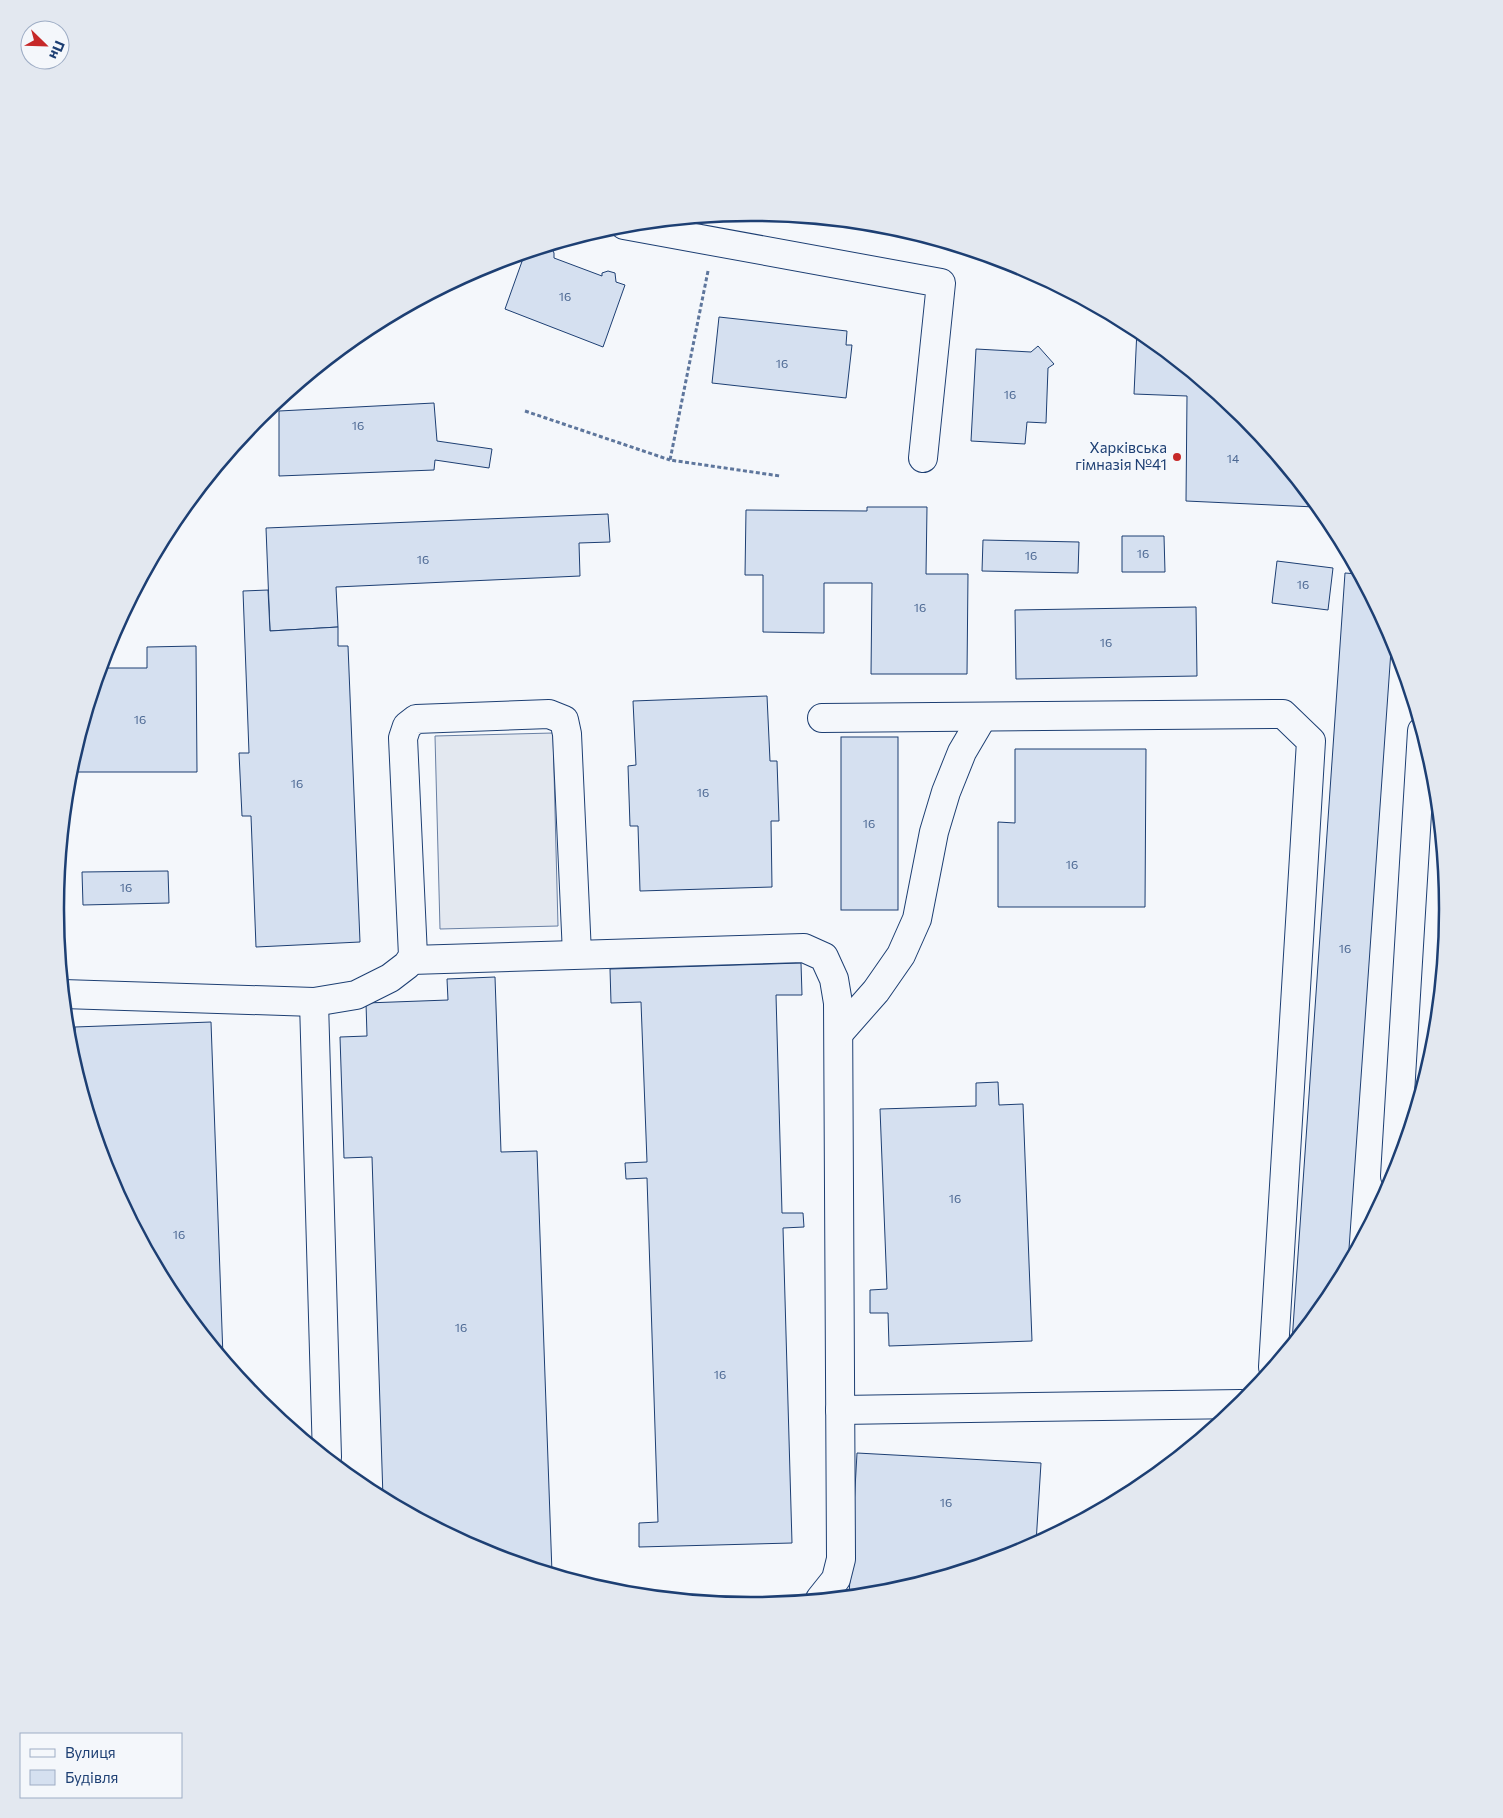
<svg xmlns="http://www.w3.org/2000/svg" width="1503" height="1818" font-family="Commissioner,sans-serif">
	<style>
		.parking { fill: #e3e8f0; stroke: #687fa3 }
		.building { fill: #d5e0f0; stroke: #1d3f73 }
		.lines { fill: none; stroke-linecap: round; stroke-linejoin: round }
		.minor-casing { stroke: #1d3f73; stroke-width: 30 }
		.path { stroke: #5e769c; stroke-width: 3; stroke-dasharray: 4 2.5; stroke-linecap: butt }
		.minor { stroke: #f4f7fb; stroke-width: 28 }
		.poi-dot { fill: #c62828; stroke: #f4f7fb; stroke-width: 2 }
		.labels { text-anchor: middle; stroke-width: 4; stroke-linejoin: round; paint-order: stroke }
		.number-label { font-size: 12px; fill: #4b6792 }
		.poi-label { font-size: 15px; fill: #1d3f73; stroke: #f4f7fb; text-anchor: end }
		.rim { fill: none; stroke: #1d3f73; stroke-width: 2.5 }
	</style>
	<rect width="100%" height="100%" fill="#f4f7fb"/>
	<polygon class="parking" points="553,733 558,926 440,929 435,736"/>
	<g class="building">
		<polygon points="548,246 551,247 554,253 554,258 602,276 602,273 608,271 615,273 616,282 625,285 603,347 505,309 525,253 533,251 536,252 538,249"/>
		<polygon points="719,317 847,331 846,345 852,345 846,398 712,383"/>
		<polygon points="1137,329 1244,417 1315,503 1315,507 1186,501 1187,396 1134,394"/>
		<polygon points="1038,346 1054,364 1048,368 1046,423 1027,422 1025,444 971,441 976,349 1031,352"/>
		<polygon points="434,403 437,441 492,449 489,468 435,460 434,470 279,476 279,411"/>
		<polygon points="867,507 927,507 926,574 968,574 967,674 871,674 872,583 824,583 824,633 763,632 763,575 745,575 746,510 867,511"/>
		<polygon points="608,514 610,542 579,543 580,576 336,587 338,627 270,631 266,528"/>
		<polygon points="1122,536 1164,536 1165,572 1122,572"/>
		<polygon points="983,540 1079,542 1078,573 982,571"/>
		<polygon points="1277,561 1333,568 1328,610 1272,603"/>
		<polygon points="1345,573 1358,574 1392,636 1348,1263 1330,1296 1292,1342"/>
		<polygon points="268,590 270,631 338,627 338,646 348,646 360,942 256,947 251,816 242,816 239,753 249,753 243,591"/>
		<polygon points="1196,607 1197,676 1016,679 1015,610"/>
		<polygon points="196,646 197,772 69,772 100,668 147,668 147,647"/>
		<polygon points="767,696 770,761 777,761 779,821 771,821 772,887 640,891 638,826 630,826 628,766 636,765 633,701"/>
		<rect x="841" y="737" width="57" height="173"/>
		<polygon points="1015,749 1146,749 1145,907 998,907 998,822 1015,823"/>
		<polygon points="168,871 169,903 83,905 82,872"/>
		<polygon points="801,963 802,995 776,995 782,1213 803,1213 804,1227 783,1228 792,1543 639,1547 639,1523 658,1522 647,1178 626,1179 625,1163 647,1162 641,1002 611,1003 610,969"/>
		<polygon points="495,977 501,1152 537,1151 552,1573 485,1552 383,1498 372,1157 344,1158 340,1037 367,1036 366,1003 448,1000 447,979"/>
		<polygon points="211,1022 223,1357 172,1296 108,1175 77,1073 75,1027"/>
		<polygon points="998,1082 999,1105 1023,1104 1032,1341 889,1346 888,1313 870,1313 870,1290 887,1289 880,1109 976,1106 976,1083"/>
		<polygon points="857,1453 1041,1463 1036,1543 1018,1553 887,1592 849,1596"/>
	</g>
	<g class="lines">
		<defs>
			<g id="minor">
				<polyline points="624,225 941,283 923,458"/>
				<polyline points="822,718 1283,714 1311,741 1273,1367"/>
				<polyline points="411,960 804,948 824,957 834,979 838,1003 841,1559 836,1579 820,1599"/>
				<polyline points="63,994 314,1002 356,995 390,978 407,965 413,956 403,738 407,726 416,719 549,714 564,720 567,734 577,954"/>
				<polyline points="314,1002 327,1457"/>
				<polyline points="839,1033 876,991 901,955 917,919 934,832 946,792 962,752 982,718"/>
				<polyline points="1395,1176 1422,731"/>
				<polyline points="840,1410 1241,1404"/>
			</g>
		</defs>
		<use href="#minor" class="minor-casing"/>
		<g class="path">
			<polyline points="708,271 670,460 780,476"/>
			<polyline points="525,411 670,460"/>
		</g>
		<use href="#minor" class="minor"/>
	</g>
	<circle class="poi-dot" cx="1177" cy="457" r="5"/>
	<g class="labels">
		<g class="number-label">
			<text x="565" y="301">16</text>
			<text x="782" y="368">16</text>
			<text x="1010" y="399">16</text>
			<text x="358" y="430">16</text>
			<text x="1233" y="463">14</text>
			<text x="1143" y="558">16</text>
			<text x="1031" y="560">16</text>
			<text x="423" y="564">16</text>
			<text x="1303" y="589">16</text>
			<text x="920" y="612">16</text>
			<text x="1106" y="647">16</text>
			<text x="140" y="724">16</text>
			<text x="297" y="788">16</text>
			<text x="703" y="797">16</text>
			<text x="869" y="828">16</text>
			<text x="1072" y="869">16</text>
			<text x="126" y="892">16</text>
			<text x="1345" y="953">16</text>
			<text x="955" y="1203">16</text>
			<text x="179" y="1239">16</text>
			<text x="461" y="1332">16</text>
			<text x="720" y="1379">16</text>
			<text x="946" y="1507">16</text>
		</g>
		<g class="poi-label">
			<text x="1167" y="453">Харківська<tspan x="1167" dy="17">гімназія №41</tspan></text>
		</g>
	</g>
	<path d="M0 0H1503V1818H0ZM751 221H752A687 687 0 0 1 1439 908V910A687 687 0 0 1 752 1597H751A687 687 0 0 1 64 910V908A687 687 0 0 1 751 221Z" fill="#e3e8f0" fill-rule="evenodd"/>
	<path class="rim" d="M751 221H752A687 687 0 0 1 1439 908V910A687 687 0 0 1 752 1597H751A687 687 0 0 1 64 910V908A687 687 0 0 1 751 221Z"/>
	<rect x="20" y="1733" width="162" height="65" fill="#f4f7fb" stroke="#9eadc5"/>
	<rect x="30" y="1749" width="25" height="8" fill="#f4f7fb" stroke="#9eadc5"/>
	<text x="65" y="1758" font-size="15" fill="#1d3f73">Вулиця</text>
	<rect x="30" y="1770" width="25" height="15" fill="#d5e0f0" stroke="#9eadc5"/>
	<text x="65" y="1783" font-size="15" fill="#1d3f73">Будівля</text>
	<g transform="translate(45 45) rotate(113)"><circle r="24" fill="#f4f7fb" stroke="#9eadc5"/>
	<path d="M0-4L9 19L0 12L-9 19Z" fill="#c62828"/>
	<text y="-8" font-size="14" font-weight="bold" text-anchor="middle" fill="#1d3f73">Пн</text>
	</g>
</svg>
